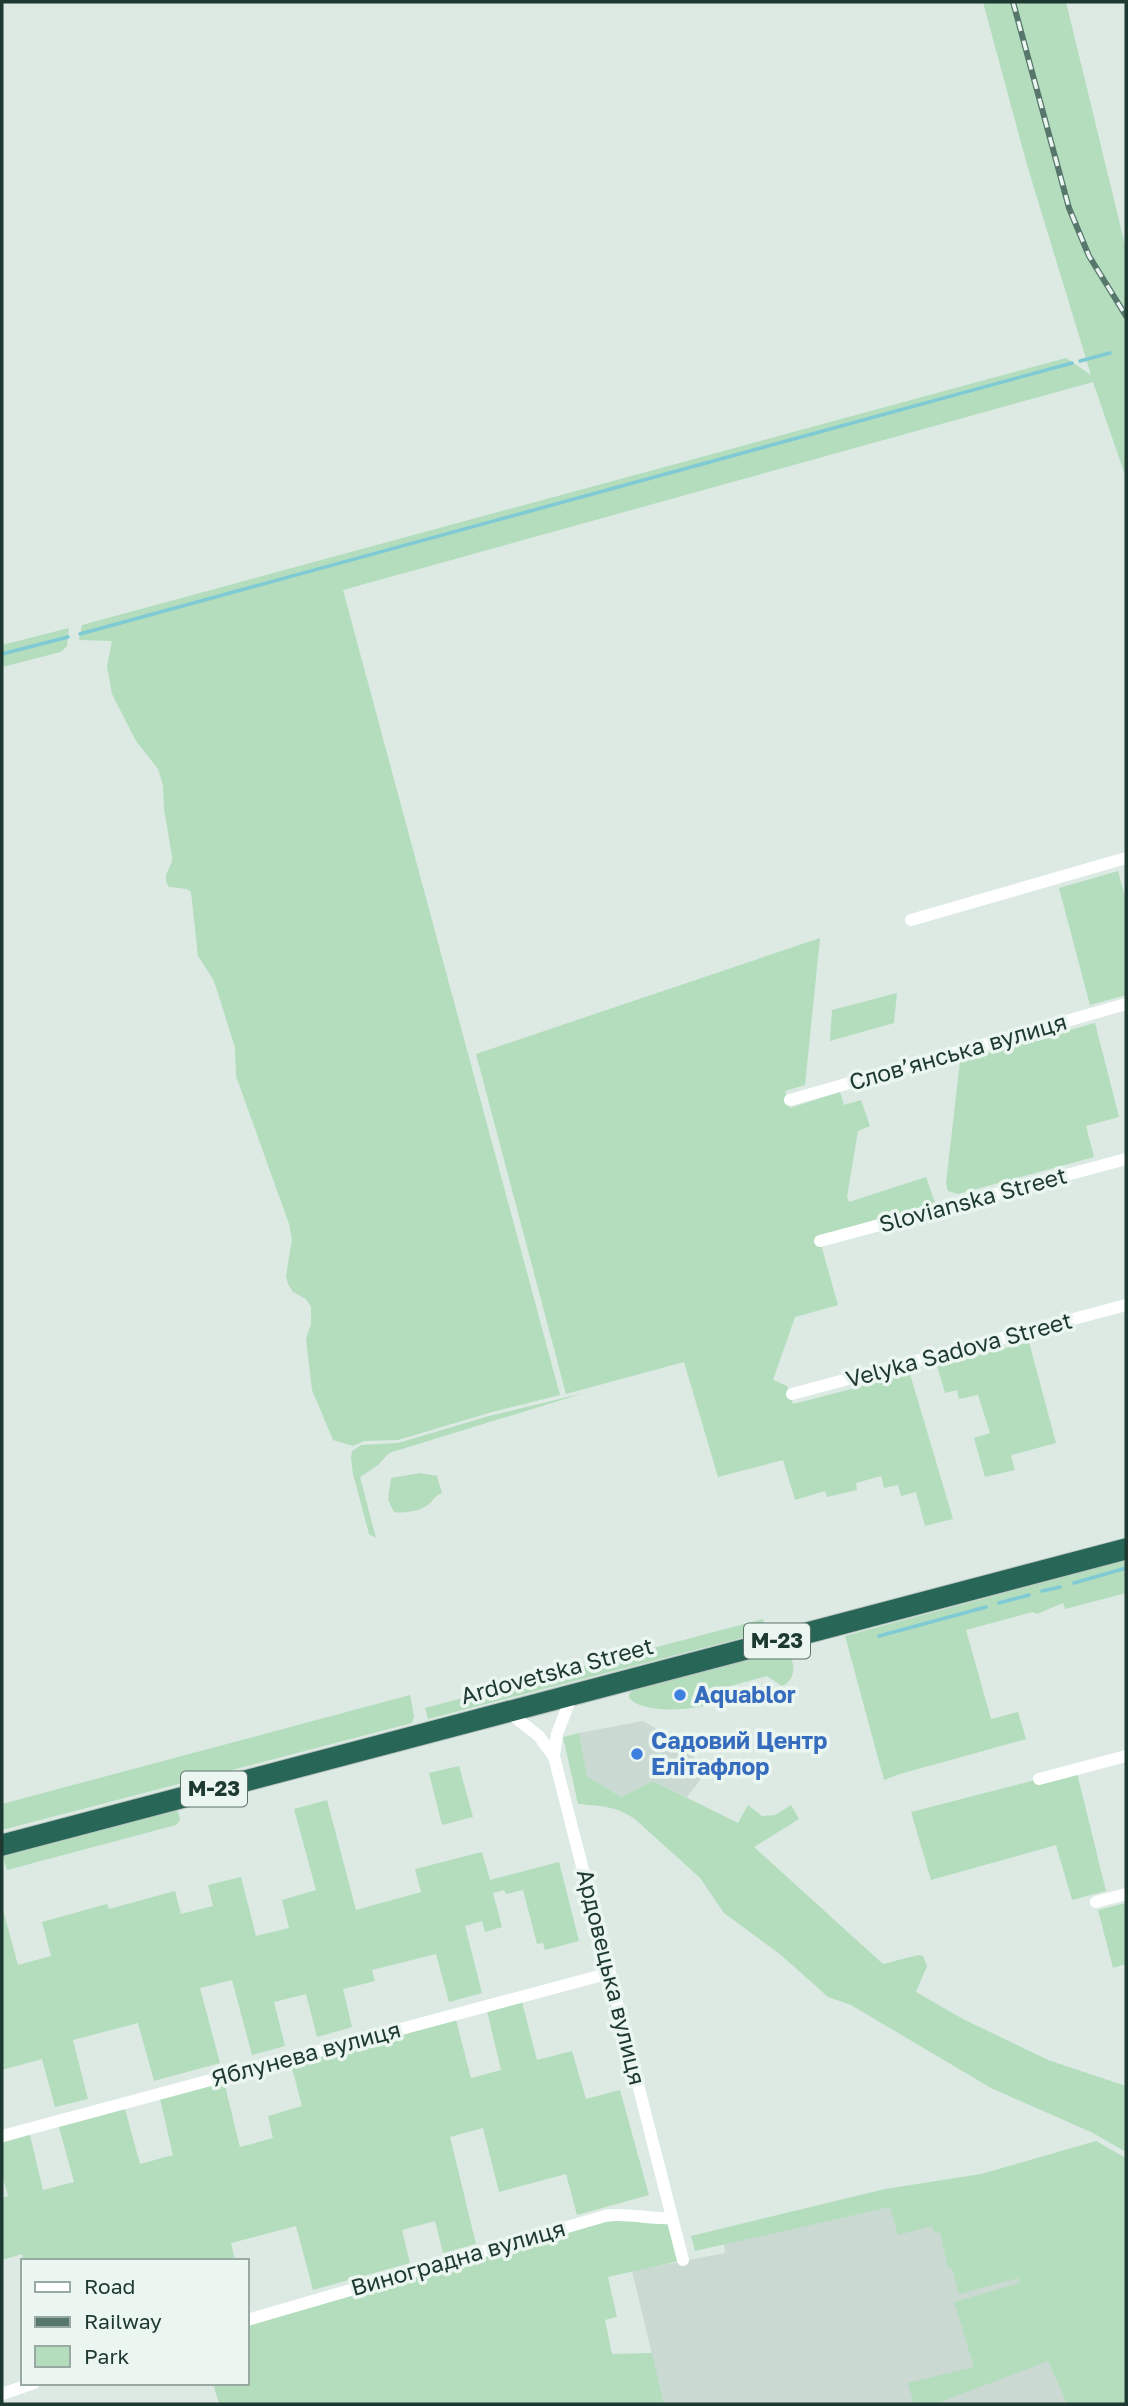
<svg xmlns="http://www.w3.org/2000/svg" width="1128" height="2406" font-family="'Golos Text',sans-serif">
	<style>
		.built { fill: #cad9d2 }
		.green { fill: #b3ddbd }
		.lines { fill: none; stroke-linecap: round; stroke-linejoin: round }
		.stream { stroke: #7fcad4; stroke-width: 3.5 }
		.highway-casing { stroke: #bbc4c1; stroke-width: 23 }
		.street { stroke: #fff; stroke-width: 12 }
		.highway { stroke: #286758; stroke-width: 21 }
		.rail-casing { stroke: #57766c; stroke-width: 6 }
		.rail { stroke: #ecf6f1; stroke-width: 3.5; stroke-dasharray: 10; stroke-linecap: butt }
		.shop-dot { fill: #3f7fe0; stroke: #ecf6f1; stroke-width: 2.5 }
		.labels { text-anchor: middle; stroke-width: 7; stroke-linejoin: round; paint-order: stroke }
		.shield { fill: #ecf6f1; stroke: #5b726b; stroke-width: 2 }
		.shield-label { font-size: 21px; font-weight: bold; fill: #1d3931 }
		.street-label { font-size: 23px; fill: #1d3931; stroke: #ecf6f1 }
		.shop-label { font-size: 23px; font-weight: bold; fill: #366cbe; stroke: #ecf6f1; text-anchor: start }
	</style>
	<rect width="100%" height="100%" fill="#dceae3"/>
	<g class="built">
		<polygon points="643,1721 674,1739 708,1770 687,1797 653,1781 621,1797 587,1776 579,1733"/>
		<polygon points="985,2185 1048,2361 1067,2404 664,2404 632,2271 725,2253 724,2244"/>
	</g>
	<g class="green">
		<path d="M983,2H1066L1126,249V478L1093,382L343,590L560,1395L492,1412L398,1440L364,1441L353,1446L333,1440L312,1390L306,1339L311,1324V1307L306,1299L293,1292L288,1284L286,1276L292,1239L289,1224L236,1076L235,1048L218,993L213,979L198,956L191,892L187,889L169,887C160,874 173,869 172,856L164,809L163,785L158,769L136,741L112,694L107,667L112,641L79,640L82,625L1066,358L1091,375L1027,165Z"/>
		<polygon points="69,628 67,646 61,652 2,667 2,645"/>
		<polygon points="1118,871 1126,901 1126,995 1090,1005 1059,888"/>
		<polygon points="820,938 805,1085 785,1091 790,1108 840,1092 844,1105 861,1100 870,1126 858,1131 847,1197 849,1202 926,1177 935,1203 857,1225 820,1241 838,1305 795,1317 773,1380 787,1386 793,1404 910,1374 953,1519 925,1526 916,1492 901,1496 898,1485 884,1488 881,1476 856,1483 857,1490 827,1497 825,1491 795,1500 783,1460 718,1477 684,1362 566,1394 476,1054"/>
		<polygon points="897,993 894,1023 830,1041 832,1010"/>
		<polygon points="1095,1023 1119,1117 1086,1126 1094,1157 958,1194 948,1191 946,1183 960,1061"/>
		<polygon points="1029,1342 1056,1443 1011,1455 1015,1470 985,1477 974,1438 990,1433 978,1395 959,1399 957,1390 945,1393 937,1366"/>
		<polygon points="584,1393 389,1453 378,1465 360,1477 376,1538 369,1534 353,1474 351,1458 352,1451 361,1445 398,1443 489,1416"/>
		<path d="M420,1473L437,1476L442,1493C434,1496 434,1500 429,1504C421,1511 403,1514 394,1512L388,1500L391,1478Z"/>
		<polygon points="1126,1560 1126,1593 1065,1609 1063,1603 1037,1614 1033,1612 966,1630 991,1719 1018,1712 1026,1739 900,1774 884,1780 845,1636"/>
		<polygon points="763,1619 765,1628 761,1633 428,1719 425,1708"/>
		<path d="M788,1647C793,1663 799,1677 782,1686L767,1676L713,1691L708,1705C688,1710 644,1714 629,1698V1694L636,1687Z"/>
		<polygon points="410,1695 414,1716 412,1723 2,1830 2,1804"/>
		<path d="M579,1733L587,1776L621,1797L653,1781L738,1823L748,1805L762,1816L775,1815L791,1805L799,1819L754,1847L883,1964L918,1955L923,1956L927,1966L916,1992L963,2019L1048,2060L1126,2086V2152L1091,2132L991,2088L851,2005L828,1997L781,1955L724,1913L700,1878L636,1820C618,1806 600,1806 578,1804L563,1737Z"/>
		<polygon points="459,1766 473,1817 442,1825 429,1773"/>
		<polygon points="1077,1773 1106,1891 1072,1900 1056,1845 931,1880 911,1812 1039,1779"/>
		<polygon points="327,1800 356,1910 421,1892 415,1869 482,1852 490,1880 559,1862 579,1941 545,1950 543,1943 537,1944 523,1890 506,1894 504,1890 493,1893 502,1927 485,1932 482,1921 465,1926 482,1993 449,2002 436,1954 372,1970 375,1981 343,1989 352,2027 317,2037 306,1994 274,2002 285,2046 252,2055 232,1980 200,1988 220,2063 154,2081 138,2023 73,2040 88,2099 55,2107 42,2059 2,2070 2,1906 18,1965 51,1956 42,1922 107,1904 109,1909 175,1891 181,1914 213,1906 208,1885 241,1877 256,1936 289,1928 282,1900 316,1890 294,1809"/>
		<polygon points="177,1807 180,1820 176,1825 7,1870 2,1853"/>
		<polygon points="1126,1903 1126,1964 1113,1968 1098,1910"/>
		<polygon points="522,2002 537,2060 572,2051 586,2099 620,2090 649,2195 577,2215 566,2174 499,2192 483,2128 450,2137 476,2244 443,2253 435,2221 402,2230 410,2263 313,2290 296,2226 231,2243 235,2260 231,2261 24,2261 22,2254 2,2260 2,2198 8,2196 2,2174 2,2143 30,2135 43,2190 74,2182 59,2127 125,2109 140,2164 173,2155 160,2099 224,2082 240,2147 273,2138 268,2116 302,2106 291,2064 456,2020 471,2078 501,2070 487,2011"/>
		<polygon points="1096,2141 1126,2158 1126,2404 1067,2404 1048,2361 935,2404 914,2404 908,2383 974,2367 954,2302 1020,2283 1018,2278 959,2294 952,2268 948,2268 940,2232 935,2233 932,2226 898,2235 890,2207 695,2251 691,2236 885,2189 981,2174"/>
		<polygon points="612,2219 667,2222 679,2261 608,2277 617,2317 605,2320 612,2354 652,2353 664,2404 219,2404 213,2383 247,2383 247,2325"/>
	</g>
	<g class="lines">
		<g class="stream">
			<polyline points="1080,361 1110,353"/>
			<polyline points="80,634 1072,363"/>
			<polyline points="2,654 68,637"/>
			<polyline points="1074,1583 1126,1568"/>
			<polyline points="1042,1591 1060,1587"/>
			<polyline points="999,1603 1029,1595"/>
			<polyline points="879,1636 986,1607"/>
		</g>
		<defs>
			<polyline id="highway" points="2,1845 1126,1549"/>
		</defs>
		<use href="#highway" class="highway-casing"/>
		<g class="street">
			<polyline points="911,920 1126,858"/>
			<polyline points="790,1100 1126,1004"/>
			<polyline points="820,1241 1126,1159"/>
			<polyline points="792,1394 1126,1305"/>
			<polyline points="508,1712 539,1736 554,1757 683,2260"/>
			<polyline points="554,1756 557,1734 572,1695"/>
			<polyline points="1039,1779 1126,1756"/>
			<polyline points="1096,1902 1126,1894"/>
			<polyline points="2,2136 610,1973"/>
			<path d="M247,2320L605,2216C627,2212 649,2220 672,2218"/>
			<polyline points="2,2394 34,2383"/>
		</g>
		<use href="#highway" class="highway"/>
		<defs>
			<polyline id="rail" points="1013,2 1069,208 1089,256 1126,316"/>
		</defs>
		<use href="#rail" class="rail-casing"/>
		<use href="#rail" class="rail"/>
	</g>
	<g class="shop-dot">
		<circle cx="680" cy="1695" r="7"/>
		<circle cx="637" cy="1754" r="7"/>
	</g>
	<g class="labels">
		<g class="shield">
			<rect x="744" y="1623.5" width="66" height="35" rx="5"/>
			<rect x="181" y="1771.5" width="66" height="35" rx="5"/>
		</g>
		<g class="shield-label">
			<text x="777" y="1648">М-23</text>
			<text x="214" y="1796">М-23</text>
		</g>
		<g class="street-label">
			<text transform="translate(958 1052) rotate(-16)" y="8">Словʼянська вулиця</text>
			<text transform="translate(973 1200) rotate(-15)" y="8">Slovianska Street</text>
			<text transform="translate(959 1350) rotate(-15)" y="8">Velyka Sadova Street</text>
			<text transform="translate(557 1671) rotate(-15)" y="8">Ardovetska Street</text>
			<text transform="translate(611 1977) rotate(76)" y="8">Ардовецька вулиця</text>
			<text transform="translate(306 2054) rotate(-15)" y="8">Яблунева вулиця</text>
			<text transform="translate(458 2258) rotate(-16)" y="8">Виноградна вулиця</text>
		</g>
		<g class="shop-label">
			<text x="694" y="1703">Aquablor</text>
			<text x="651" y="1749">Садовий Центр<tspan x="651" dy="26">Елітафлор</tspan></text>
		</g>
	</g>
	<rect width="1128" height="2406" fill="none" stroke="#1d3931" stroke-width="7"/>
	<rect x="21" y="2259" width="228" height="126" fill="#ecf6f1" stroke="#99aaa4" stroke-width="2"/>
	<rect x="35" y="2282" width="35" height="10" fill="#ffffff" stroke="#99aaa4" stroke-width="2"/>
	<text x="84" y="2294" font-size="21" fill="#1d3931">Road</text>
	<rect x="35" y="2317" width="35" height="10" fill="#57766c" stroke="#99aaa4" stroke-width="2"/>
	<text x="84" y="2329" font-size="21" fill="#1d3931">Railway</text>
	<rect x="35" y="2346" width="35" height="21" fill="#b3ddbd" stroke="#99aaa4" stroke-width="2"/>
	<text x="84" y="2364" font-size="21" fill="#1d3931">Park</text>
</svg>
